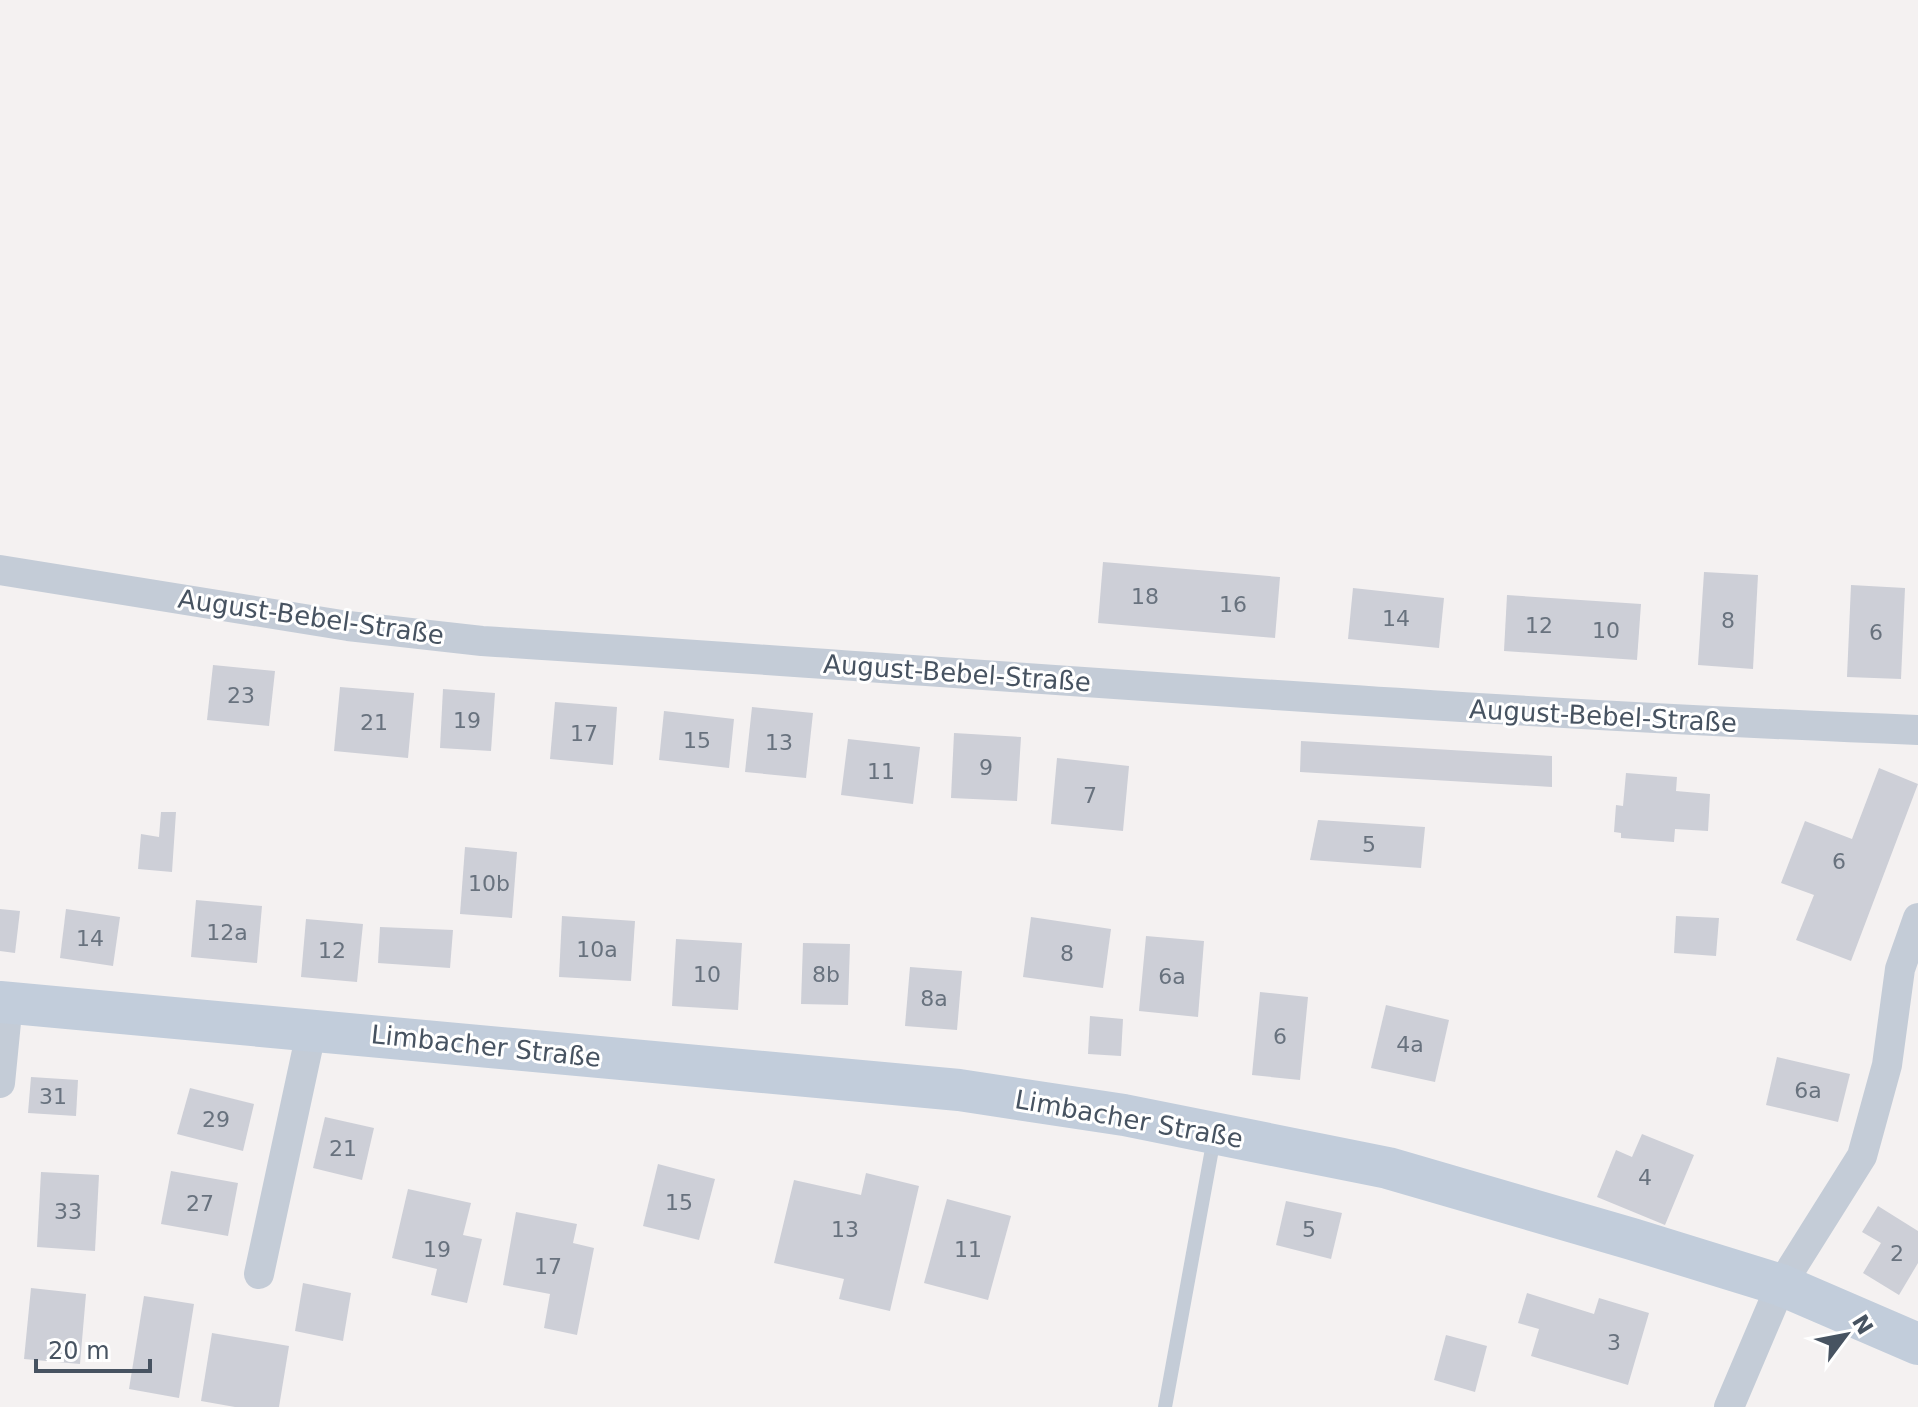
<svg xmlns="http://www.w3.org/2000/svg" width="1918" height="1407" font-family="'DejaVu Sans',sans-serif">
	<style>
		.building { fill: #cdcfd7 }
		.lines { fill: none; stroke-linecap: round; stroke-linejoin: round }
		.lane { stroke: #c4ccd7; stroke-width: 14 }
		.street { stroke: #c4ccd7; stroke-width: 30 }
		.secondary { stroke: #c2cddb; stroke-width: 42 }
		.labels { text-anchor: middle; stroke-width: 6; stroke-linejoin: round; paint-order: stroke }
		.number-label { font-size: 22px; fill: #68727e }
		.street-label { font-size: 26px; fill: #475361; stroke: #fff }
	</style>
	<rect width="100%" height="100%" fill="#f4f1f1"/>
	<g class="building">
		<polygon points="1103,562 1280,577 1275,638 1098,623"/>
		<polygon points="1704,572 1758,575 1753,669 1698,665"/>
		<polygon points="1851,585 1905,588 1901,679 1847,677"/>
		<polygon points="1353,588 1444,598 1439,648 1348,639"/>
		<polygon points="1507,595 1641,604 1637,660 1504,651"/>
		<polygon points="213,665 275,671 269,726 207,720"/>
		<polygon points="340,687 414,693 408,758 334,751"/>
		<polygon points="443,689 495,693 491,751 440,748"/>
		<polygon points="555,702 617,707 613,765 550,759"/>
		<polygon points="752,707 813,713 806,778 745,772"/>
		<polygon points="664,711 734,719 729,768 659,760"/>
		<polygon points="954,733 1021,737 1017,801 951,798"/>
		<polygon points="848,739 920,747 913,804 841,795"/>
		<polygon points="1301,741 1552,756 1552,787 1300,772"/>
		<polygon points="1057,758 1129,766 1123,831 1051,824"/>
		<polygon points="1879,768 1918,784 1851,961 1796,940 1814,895 1781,883 1805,821 1852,839"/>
		<polygon points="1626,773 1677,777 1676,791 1710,794 1708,831 1675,829 1674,842 1621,838 1621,833 1614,832 1616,805 1623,806"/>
		<polygon points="161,812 176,812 172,872 138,869 141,834 159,837"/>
		<polygon points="1318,820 1425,827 1421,868 1310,860"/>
		<polygon points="465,847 517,852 512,918 460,914"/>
		<polygon points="196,900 262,906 257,963 191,957"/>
		<polygon points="0,909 20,911 15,953 0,951"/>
		<polygon points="66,909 120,917 113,966 60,958"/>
		<polygon points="562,916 635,921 631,981 559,977"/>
		<polygon points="1676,916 1719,918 1716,956 1674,953"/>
		<polygon points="1031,917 1111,929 1103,988 1023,977"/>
		<polygon points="306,919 363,924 357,982 301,977"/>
		<polygon points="380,927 453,930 450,968 378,963"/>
		<polygon points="1146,936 1204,941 1198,1017 1139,1011"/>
		<polygon points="676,939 742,943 738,1010 672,1006"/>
		<polygon points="803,943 850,944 848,1005 801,1004"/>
		<polygon points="910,967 962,971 957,1030 905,1026"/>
		<polygon points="1260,992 1308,997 1300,1080 1252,1075"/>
		<polygon points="1386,1005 1449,1020 1435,1082 1371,1068"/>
		<polygon points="1090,1016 1123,1019 1121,1056 1088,1054"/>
		<polygon points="1777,1057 1850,1074 1838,1122 1766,1105"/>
		<polygon points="31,1077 78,1080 76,1116 28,1113"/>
		<polygon points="190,1088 254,1104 243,1151 177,1134"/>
		<polygon points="325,1117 374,1128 362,1180 313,1168"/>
		<polygon points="1642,1134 1694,1155 1665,1225 1597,1197 1616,1150 1632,1157"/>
		<polygon points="658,1164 715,1179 699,1240 643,1226"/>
		<polygon points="171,1171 238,1183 228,1236 161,1224"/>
		<polygon points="41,1172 99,1175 95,1251 37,1247"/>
		<polygon points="866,1173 919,1186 890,1311 839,1299 844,1279 774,1263 794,1180 861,1195"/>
		<polygon points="408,1189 471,1203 463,1235 482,1239 467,1303 431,1295 437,1269 392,1258"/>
		<polygon points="947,1199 1011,1216 988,1300 924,1283"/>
		<polygon points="1286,1201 1342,1213 1331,1259 1276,1245"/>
		<polygon points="1878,1206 1918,1231 1918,1263 1899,1295 1863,1273 1881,1243 1862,1232"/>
		<polygon points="516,1212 577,1224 573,1243 594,1248 577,1335 544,1328 550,1294 503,1285"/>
		<polygon points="303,1283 351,1293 343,1341 295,1331"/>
		<polygon points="31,1288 86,1294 80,1364 24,1359"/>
		<polygon points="1527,1293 1594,1314 1599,1298 1649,1313 1628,1385 1531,1356 1539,1329 1518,1323"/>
		<polygon points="144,1296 194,1304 179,1398 129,1389"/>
		<polygon points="212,1333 289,1346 279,1407 235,1407 201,1401"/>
		<polygon points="1446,1335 1487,1346 1475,1392 1434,1380"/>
	</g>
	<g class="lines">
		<polyline class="lane" points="1165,1407 1214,1138"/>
		<g class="street">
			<path d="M0,570L348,626L482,641C961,671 1439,712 1918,730"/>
			<polyline points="0,1083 8,1002"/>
			<polyline points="259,1274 312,1028"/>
			<polyline points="1729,1407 1781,1285 1862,1156 1887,1065 1900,969 1918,918"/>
		</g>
		<polyline class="secondary" points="0,1002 959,1090 1124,1115 1388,1168 1632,1239 1781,1285 1918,1344"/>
	</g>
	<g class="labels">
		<g class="number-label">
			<text x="1145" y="604">18</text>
			<text x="1233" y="612">16</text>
			<text x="1396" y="626">14</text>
			<text x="1728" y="628">8</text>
			<text x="1539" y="633">12</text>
			<text x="1606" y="638">10</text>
			<text x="1876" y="640">6</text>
			<text x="241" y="703">23</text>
			<text x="467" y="728">19</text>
			<text x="374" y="730">21</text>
			<text x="584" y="741">17</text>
			<text x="697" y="748">15</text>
			<text x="779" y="750">13</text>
			<text x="986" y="775">9</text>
			<text x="881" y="779">11</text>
			<text x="1090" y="803">7</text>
			<text x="1369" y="852">5</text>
			<text x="1839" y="869">6</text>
			<text x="489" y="891">10b</text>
			<text x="227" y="940">12a</text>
			<text x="90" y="946">14</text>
			<text x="597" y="957">10a</text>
			<text x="332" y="958">12</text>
			<text x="1067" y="961">8</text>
			<text x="707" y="982">10</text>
			<text x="826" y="982">8b</text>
			<text x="1172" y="984">6a</text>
			<text x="934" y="1006">8a</text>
			<text x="1280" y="1044">6</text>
			<text x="1410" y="1052">4a</text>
			<text x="1808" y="1098">6a</text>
			<text x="53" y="1104">31</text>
			<text x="216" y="1127">29</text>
			<text x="343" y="1156">21</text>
			<text x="1645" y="1185">4</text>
			<text x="679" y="1210">15</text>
			<text x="200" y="1211">27</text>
			<text x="68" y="1219">33</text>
			<text x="845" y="1237">13</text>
			<text x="1309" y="1237">5</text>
			<text x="437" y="1257">19</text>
			<text x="968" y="1257">11</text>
			<text x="1897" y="1261">2</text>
			<text x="548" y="1274">17</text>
			<text x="1614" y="1350">3</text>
		</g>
		<g class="street-label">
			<text transform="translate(311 617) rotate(8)" y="9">August-Bebel-Straße</text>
			<text transform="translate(957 673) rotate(4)" y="9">August-Bebel-Straße</text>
			<text transform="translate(1603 716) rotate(3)" y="9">August-Bebel-Straße</text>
			<text transform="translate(486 1046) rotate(6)" y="9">Limbacher Straße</text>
			<text transform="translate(1129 1119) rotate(10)" y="9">Limbacher Straße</text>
		</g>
	</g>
	<g transform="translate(1846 1335) rotate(58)" stroke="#ffffff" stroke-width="6" paint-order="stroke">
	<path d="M0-6L14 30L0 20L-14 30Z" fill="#475361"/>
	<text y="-12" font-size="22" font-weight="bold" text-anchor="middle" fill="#475361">N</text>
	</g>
	<path d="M36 1359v12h114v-12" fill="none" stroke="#475361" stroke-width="4"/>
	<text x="48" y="1359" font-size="24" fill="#475361" stroke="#ffffff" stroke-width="6" paint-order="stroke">20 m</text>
</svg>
